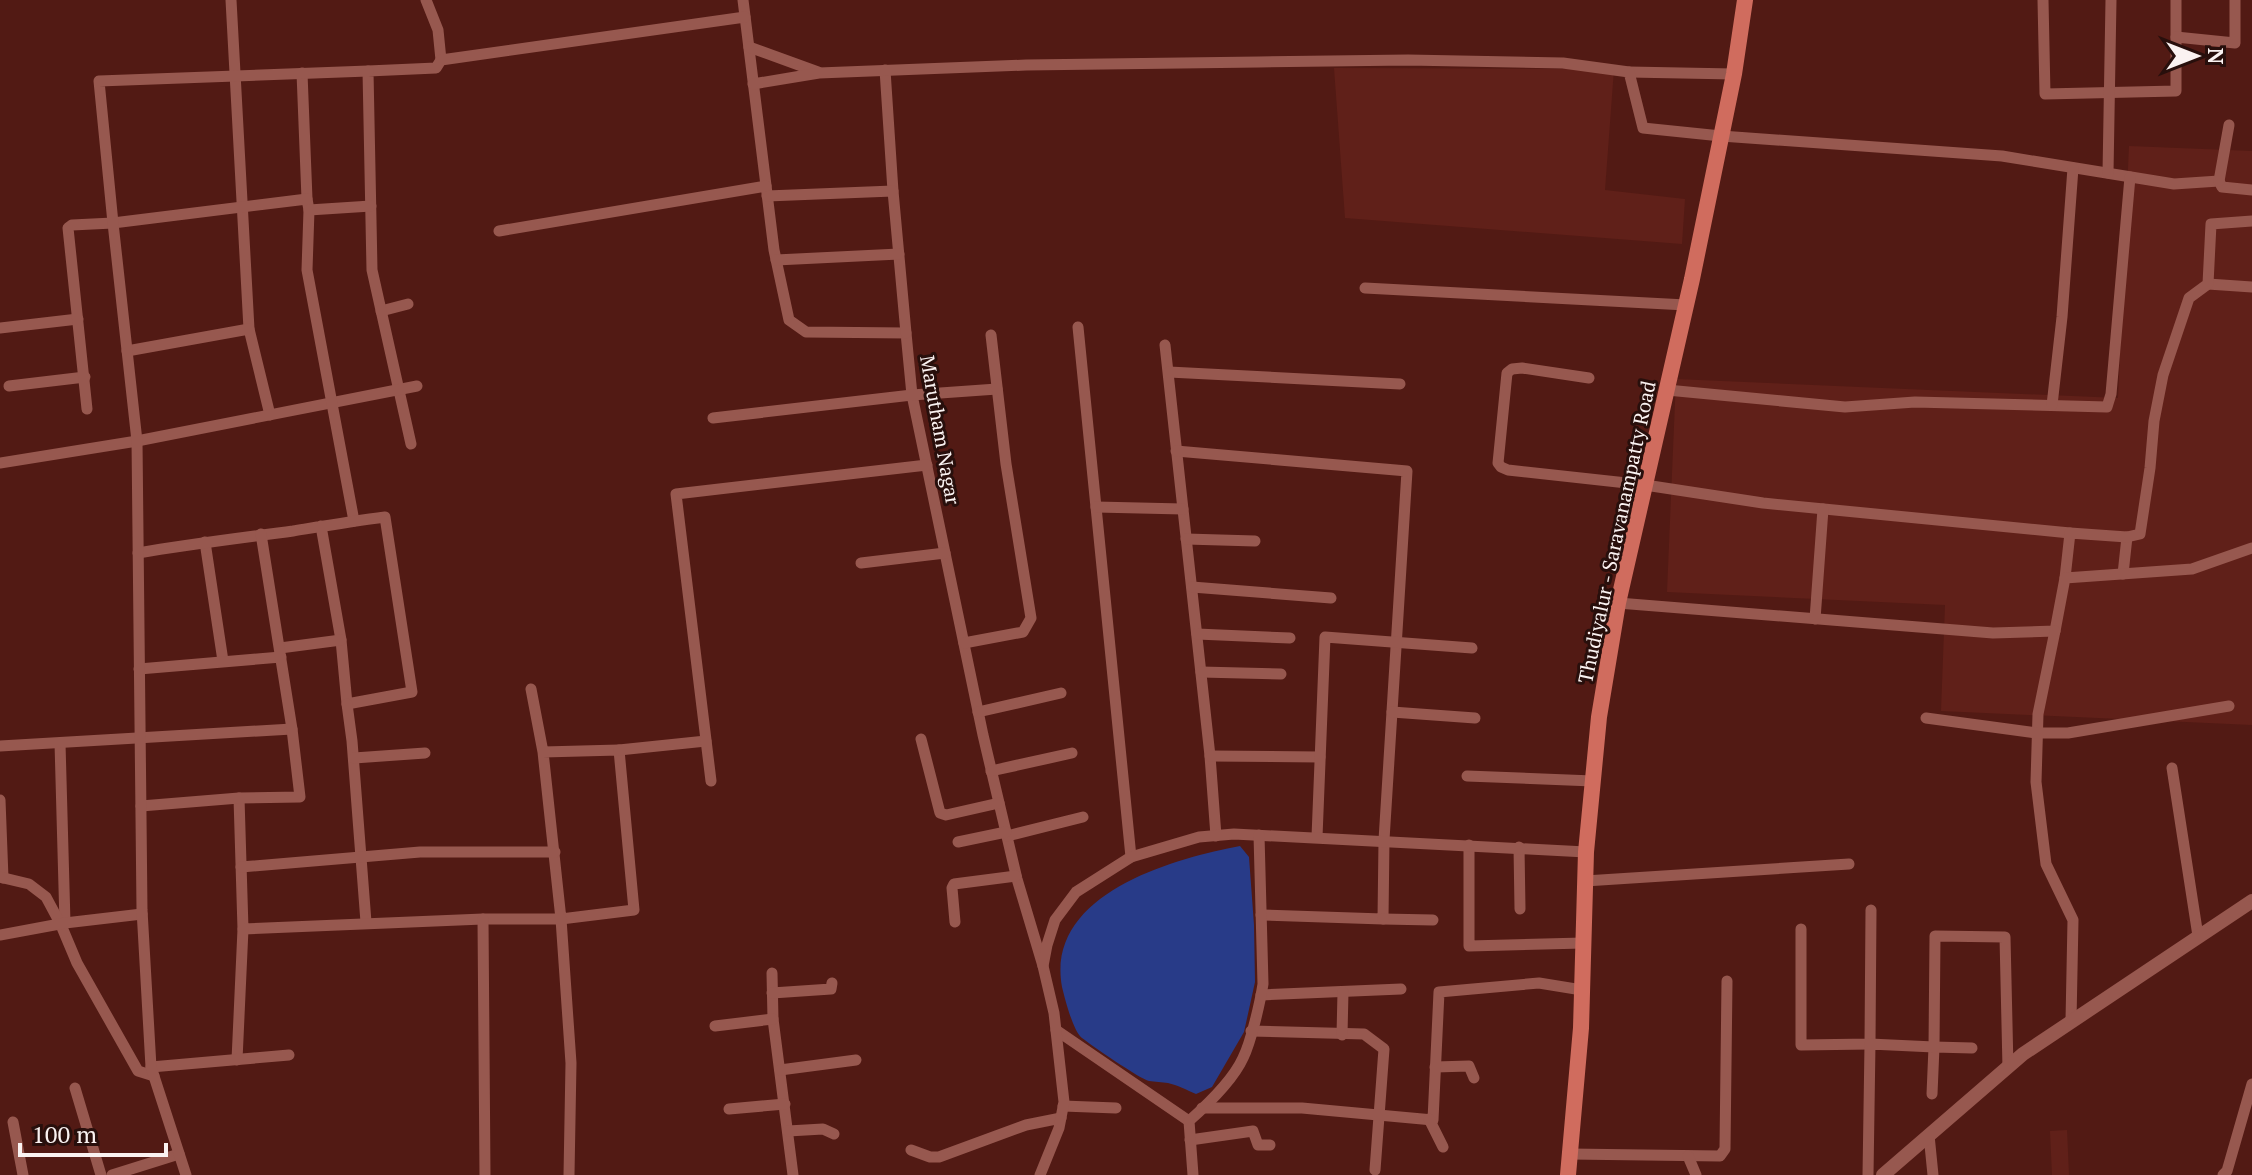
<svg xmlns="http://www.w3.org/2000/svg" width="2252" height="1175" font-family="'PT Serif',serif">
	<style>
		.built { fill: #602019 }
		.water { fill: #283b88 }
		.lines { fill: none; stroke-linecap: round; stroke-linejoin: round }
		.minor { stroke: #97584f; stroke-width: 11 }
		.tertiary { stroke: #97584f; stroke-width: 14 }
		.secondary { stroke: #d06c5e; stroke-width: 16 }
		.labels { text-anchor: middle; stroke-width: 6; stroke-linejoin: round; paint-order: stroke }
		.street-label { font-size: 20px; fill: #faf2f1; stroke: #280f0c }
	</style>
	<rect width="100%" height="100%" fill="#521a14"/>
	<g class="built">
		<polygon points="1334,68 1614,69 1605,190 1685,199 1682,244 1345,218"/>
		<polygon points="2129,146 2252,151 2252,725 1941,711 1945,605 1667,592 1676,379 2118,398"/>
		<polygon points="2067,1130 2069,1175 2052,1175 2050,1131"/>
	</g>
	<path class="water" d="M1240,846L1249,857L1254,925L1255,982L1244,1032L1212,1087L1196,1094C1187,1090 1177,1085 1168,1083C1162,1082 1155,1082 1149,1081C1140,1079 1091,1045 1082,1038C1073,1031 1065,999 1062,987C1045,894 1172,859 1240,846Z"/>
	<g class="lines">
		<g class="minor">
			<polyline points="231,0 249,329"/>
			<polyline points="426,0 438,30 441,60"/>
			<polyline points="743,0 774,250 789,320 806,332 906,333 912,395 983,735 1017,879 1043,966"/>
			<polyline points="2043,0 2045,94 2176,91 2176,0"/>
			<polyline points="2176,37 2235,43 2235,0"/>
			<polyline points="749,47 818,72"/>
			<polyline points="885,70 893,191"/>
			<polyline points="1629,72 1734,74"/>
			<polyline points="302,73 307,199"/>
			<polyline points="753,84 819,73 1026,65 1259,62 1408,60 1563,63 1629,72 1643,128 1721,136 2002,156 2174,184 2219,181 2222,187 2252,190"/>
			<polyline points="2108,173 2111,0"/>
			<polyline points="2219,181 2229,125"/>
			<polyline points="767,196 893,191 906,333"/>
			<polyline points="499,231 766,186"/>
			<polyline points="776,260 899,254"/>
			<polyline points="2208,284 2252,287"/>
			<polyline points="1365,288 1686,305"/>
			<polyline points="381,311 408,304"/>
			<polyline points="1078,327 1131,857"/>
			<polyline points="0,328 78,319"/>
			<polyline points="1165,345 1210,756 1216,836"/>
			<polyline points="127,351 249,329 270,415"/>
			<polyline points="1169,372 1400,384"/>
			<polyline points="1589,378 1522,368 1512,369 1507,373 1498,463 1501,467 1508,470 1645,485 1763,503 2070,533"/>
			<polyline points="9,386 85,377"/>
			<polyline points="1667,390 1845,407 1915,402 2107,407 2111,394 2130,177"/>
			<polyline points="2052,405 2062,317 2073,168"/>
			<polyline points="87,409 68,228 72,225 113,223 307,199 309,210"/>
			<polyline points="713,418 912,395 997,389"/>
			<polyline points="411,444 372,270 368,71 436,68 441,60 745,17"/>
			<polyline points="1176,451 1407,471 1384,840 1383,919 1261,915"/>
			<polyline points="0,463 137,441 417,386"/>
			<polyline points="1096,507 1183,509"/>
			<polyline points="354,521 307,270 309,210 371,206"/>
			<polyline points="1186,539 1255,541"/>
			<polyline points="205,542 223,661"/>
			<path d="M138,553C190,544 241,538 293,531C324,526 354,521 385,517L412,692L347,704L341,640L321,526"/>
			<polyline points="861,563 945,553"/>
			<polyline points="2123,574 2127,537"/>
			<polyline points="2065,578 2070,533 2127,537 2140,534 2150,468 2154,421 2163,375 2189,298 2208,284 2211,224 2252,221"/>
			<polyline points="1192,587 1331,598"/>
			<polyline points="1618,603 1993,633 2055,631 2065,578 2192,569 2252,548"/>
			<polyline points="1815,619 1823,509"/>
			<polyline points="2055,631 2038,714 2036,782 2046,864 2073,920 2071,1021"/>
			<polyline points="1197,634 1290,638"/>
			<polyline points="964,643 1023,632 1031,618 1006,464 991,335"/>
			<polyline points="280,648 341,640"/>
			<polyline points="139,669 281,657"/>
			<polyline points="1201,672 1281,674"/>
			<polyline points="531,689 543,752 561,919 634,910 619,750 543,752"/>
			<polyline points="347,704 352,741 366,922"/>
			<polyline points="978,712 1061,693"/>
			<polyline points="1392,712 1475,718"/>
			<polyline points="1926,718 2037,733 2068,733 2229,706"/>
			<polyline points="921,739 940,813 946,815 999,803"/>
			<polyline points="60,743 65,923"/>
			<polyline points="0,746 292,729"/>
			<polyline points="619,750 706,741"/>
			<polyline points="1210,756 1320,757"/>
			<polyline points="354,758 425,753"/>
			<polyline points="2172,768 2198,936"/>
			<polyline points="991,771 1072,753"/>
			<polyline points="1467,776 1593,781"/>
			<polyline points="711,781 676,494 927,465"/>
			<polyline points="239,798 243,929 483,919 561,919 571,1063 569,1175"/>
			<polyline points="0,800 3,878"/>
			<polyline points="141,806 239,798 300,797 292,729 261,534"/>
			<polyline points="1007,836 1083,817"/>
			<polyline points="1317,837 1325,637 1472,648"/>
			<polyline points="958,842 1006,832"/>
			<polyline points="1469,845 1469,946 1583,943"/>
			<polyline points="1519,847 1520,909"/>
			<polyline points="241,867 420,852 555,852"/>
			<polyline points="0,877 29,884 46,897 61,925 77,963 138,1071 154,1076"/>
			<polyline points="1585,881 1849,864"/>
			<polyline points="483,919 485,1175"/>
			<polyline points="1383,919 1433,920"/>
			<polyline points="955,922 952,888 954,884 1016,876"/>
			<polyline points="1801,929 1801,1045 1870,1044 1871,910"/>
			<polyline points="0,935 65,923 142,914"/>
			<polyline points="772,973 773,1019 793,1175"/>
			<polyline points="772,993 831,989 832,983"/>
			<polyline points="1261,995 1401,989"/>
			<polyline points="715,1026 773,1019"/>
			<polyline points="1056,1030 1189,1121"/>
			<polyline points="1251,1031 1364,1034 1384,1049 1375,1170"/>
			<polyline points="1342,1035 1343,992"/>
			<polyline points="237,1060 243,929"/>
			<polyline points="151,1067 289,1055"/>
			<polyline points="1435,1067 1469,1066 1474,1078"/>
			<polyline points="780,1070 856,1060"/>
			<polyline points="75,1088 101,1175"/>
			<polyline points="1932,1094 1934,1047 1972,1048"/>
			<polyline points="1063,1106 1116,1108"/>
			<polyline points="1202,1108 1302,1108 1433,1120 1439,992 1539,983 1582,990"/>
			<polyline points="729,1109 785,1104"/>
			<polyline points="1429,1119 1443,1147"/>
			<polyline points="13,1122 23,1175"/>
			<polyline points="788,1131 823,1129 834,1134"/>
			<polyline points="1929,1135 1933,1175"/>
			<polyline points="1190,1140 1253,1131 1258,1145 1270,1145"/>
			<polyline points="911,1150 930,1157 939,1157 1026,1125 1061,1118"/>
			<polyline points="1570,1154 1720,1156 1725,1149 1727,981"/>
			<polyline points="1688,1156 1696,1175"/>
			<polyline points="112,1175 179,1154"/>
			<polyline points="186,1175 151,1067 142,910 137,441 113,223 99,81 368,71"/>
			<polyline points="1040,1175 1059,1128 1064,1102 1054,1013 1043,966 1047,945 1055,920 1076,892 1131,857 1199,837 1234,834 1586,852"/>
			<path d="M1193,1175L1189,1121C1207,1105 1233,1080 1243,1058C1251,1042 1260,1003 1263,984L1259,835"/>
			<polyline points="1868,1175 1870,1044 1934,1047 1935,936 2005,937 2008,1068"/>
			<polyline points="2223,1175 2227,1171 2252,1084"/>
		</g>
		<polyline class="tertiary" points="1883,1175 2023,1054 2252,901"/>
		<polyline class="secondary" points="1568,1175 1581,1028 1586,852 1599,717 1618,603 1692,279 1734,74 1745,0"/>
	</g>
	<g class="labels">
		<g class="street-label">
			<text transform="translate(940 430) rotate(80)" y="7">Marutham Nagar</text>
			<text transform="translate(1617 532) rotate(-78)" y="7">Thudiyalur - Saravanampatty Road</text>
		</g>
	</g>
	<g transform="translate(2196 56) rotate(90)" stroke="#280f0c" stroke-width="6" paint-order="stroke">
	<path d="M0-6L14 30L0 20L-14 30Z" fill="#faf2f1"/>
	<text y="-12" font-size="22" font-weight="bold" text-anchor="middle" fill="#faf2f1">N</text>
	</g>
	<path d="M20 1143v12h146v-12" fill="none" stroke="#faf2f1" stroke-width="4"/>
	<text x="32" y="1143" font-size="24" fill="#faf2f1" stroke="#280f0c" stroke-width="6" paint-order="stroke">100 m</text>
</svg>
